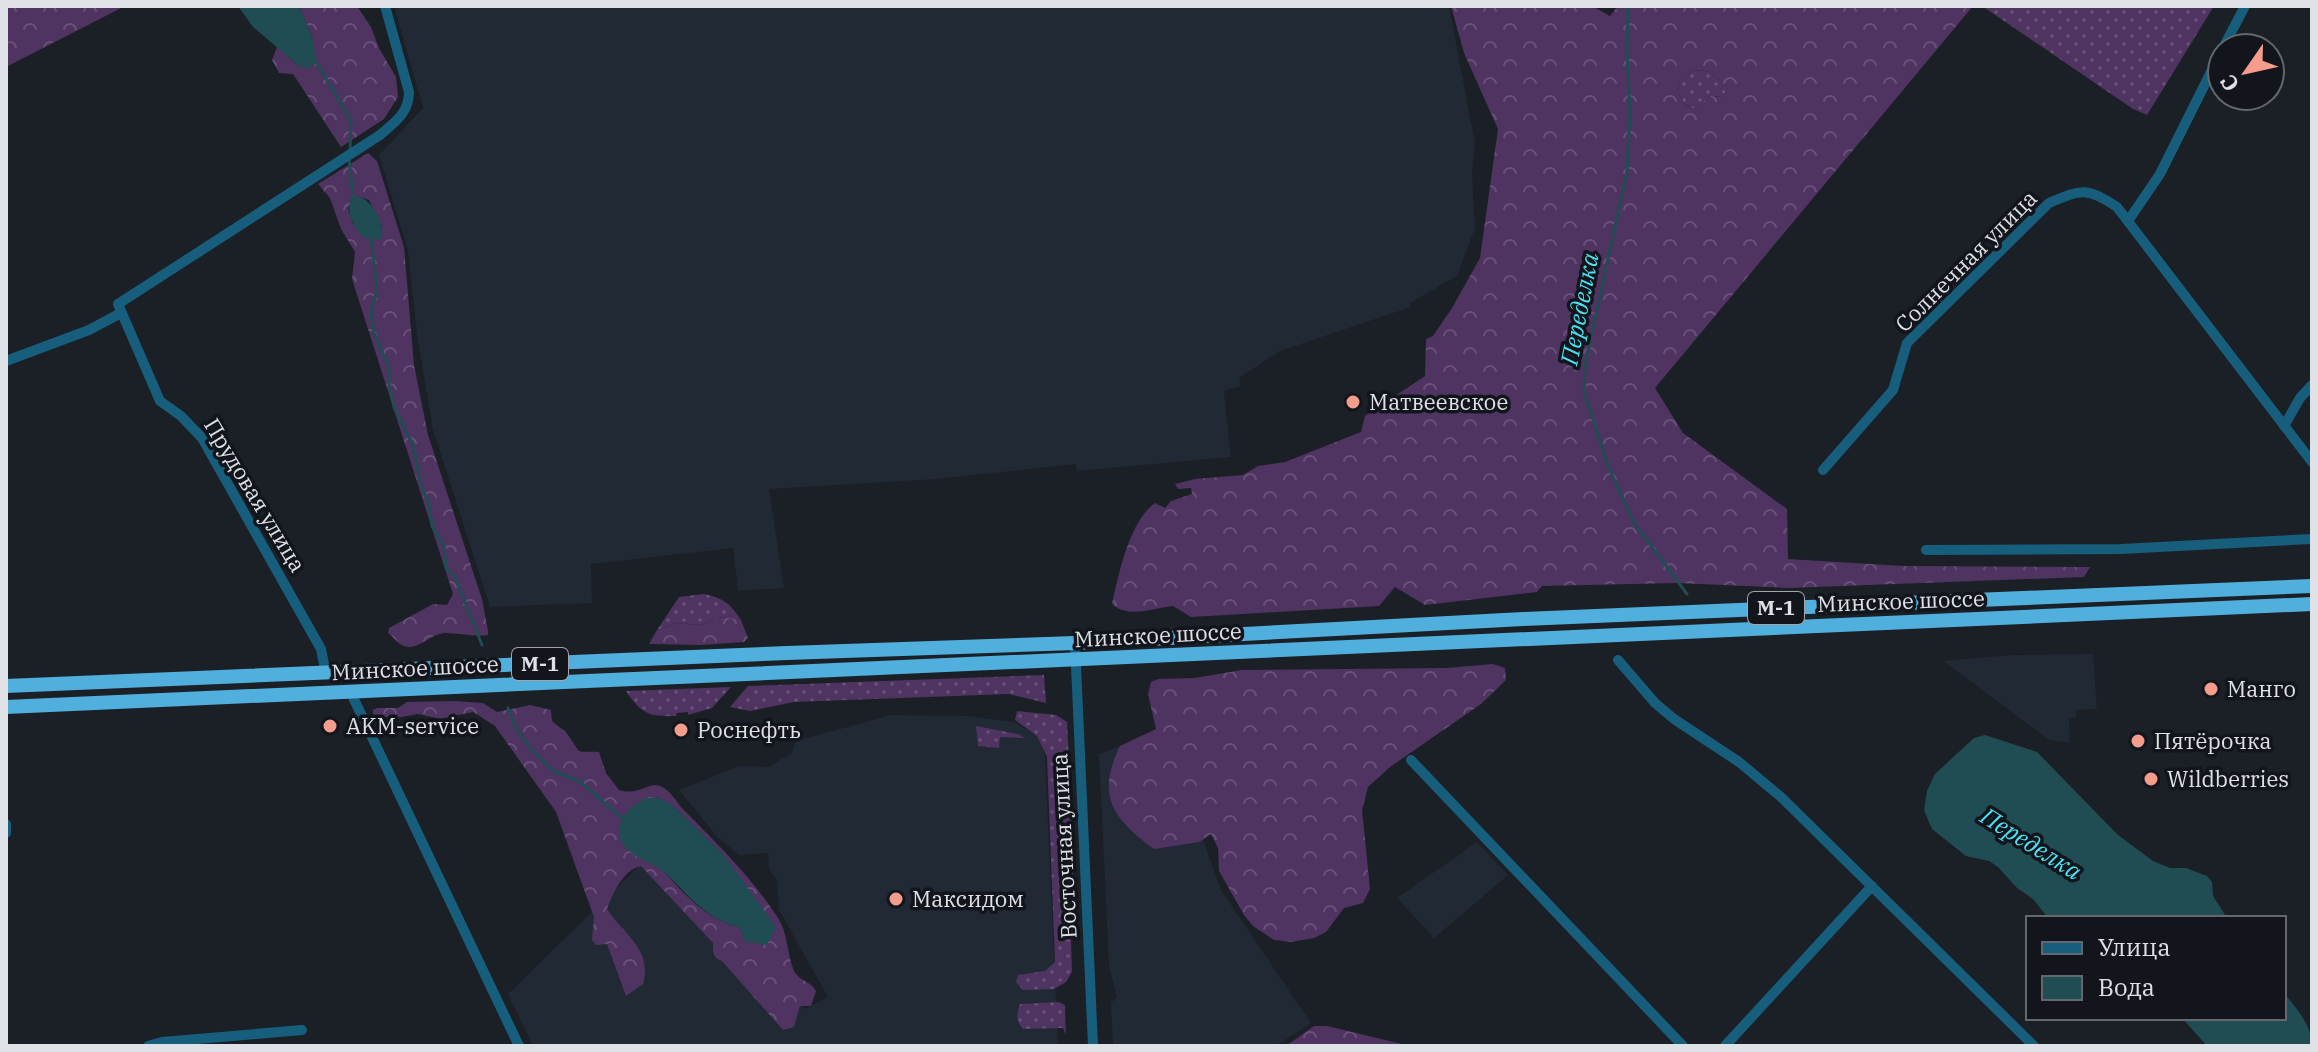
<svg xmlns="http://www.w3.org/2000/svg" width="2318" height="1052" font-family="'IBM Plex Serif',serif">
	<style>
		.built { fill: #212934 }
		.grass { fill: url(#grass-dots) }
		.forest { fill: url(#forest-crowns); fill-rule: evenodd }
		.water { fill: #204d53 }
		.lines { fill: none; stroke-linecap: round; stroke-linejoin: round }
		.stream { stroke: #204d53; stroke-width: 3 }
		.minor { stroke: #175e7d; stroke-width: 10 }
		.highway { stroke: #50afdd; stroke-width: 14 }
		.poi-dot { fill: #f59d8d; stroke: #12161c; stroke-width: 3 }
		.labels { text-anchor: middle; stroke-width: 7; stroke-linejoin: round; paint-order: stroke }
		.shield { fill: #12161c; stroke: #a1a4a9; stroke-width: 2 }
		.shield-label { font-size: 20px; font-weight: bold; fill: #dee1e5 }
		.street-label { font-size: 22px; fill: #dee1e5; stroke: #12161c }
		.poi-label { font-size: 22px; fill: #dee1e5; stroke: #12161c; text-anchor: start }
		.water-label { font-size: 24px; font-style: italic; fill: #4ce0f1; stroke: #12161c }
	</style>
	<defs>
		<pattern id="grass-dots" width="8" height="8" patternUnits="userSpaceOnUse" patternTransform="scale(2)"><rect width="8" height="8" fill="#4f3361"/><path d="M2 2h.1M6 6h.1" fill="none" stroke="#685078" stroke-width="1.8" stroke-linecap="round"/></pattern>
		<pattern id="forest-crowns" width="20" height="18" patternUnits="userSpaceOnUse" patternTransform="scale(2)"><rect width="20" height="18" fill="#4f3361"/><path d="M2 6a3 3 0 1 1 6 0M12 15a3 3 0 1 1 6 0" fill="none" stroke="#685078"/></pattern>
	</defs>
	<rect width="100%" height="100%" fill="#1b1f26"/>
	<g class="built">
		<polygon points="394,6 1449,6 1475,143 1472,172 1475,228 1457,276 1410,303 1411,307 1280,351 1239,378 1241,386 1224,391 1231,457 1077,471 1076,464 937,479 769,489 784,588 738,591 733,548 591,564 592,603 490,607 433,430 417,335 408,251 379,155 423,108"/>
		<polygon points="2093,654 2097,709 2076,710 2076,717 2069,719 2070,743 2049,740 1943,661 2012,655"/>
		<polygon points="891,715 969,716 1014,722 1037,736 1042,746 1045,757 1058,1046 533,1046 508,994 642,863 805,1009 828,997 779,910 777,880 769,869 768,853 739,855 717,837 679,790 739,766 768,767 792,753 796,741"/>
		<polygon points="1164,730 1221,890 1311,1023 1276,1046 1113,1046 1111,1003 1117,997 1109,967 1099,754"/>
		<polygon points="1477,842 1508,875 1434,938 1397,898"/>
	</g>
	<g class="grass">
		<polygon points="1982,6 2214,6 2147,115 2133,109"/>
		<polygon points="1699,70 1710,72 1728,88 1722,97 1711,96 1694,109 1684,104 1679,94 1678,80 1688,73"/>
		<path d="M704,594C723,598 731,604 741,620L722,617L699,625L677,623L657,630L679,597Z"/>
		<polygon points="1044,675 1046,703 1009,694 794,702 750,711 730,707 748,686"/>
		<path d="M731,687L712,708L688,715V712L677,713L676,716C650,717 641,714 626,691Z"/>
		<polygon points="1017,711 1056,715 1067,722 1074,860 1070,907 1072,972 1066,982 1054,989 1023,990 1016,982 1018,975 1045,971 1055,962 1047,757 1037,736 1015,720"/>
		<polygon points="976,726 1018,734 1025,738 1000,737 999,748 978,746"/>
		<path d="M1059,1002L1065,1005L1066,1035L1063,1028L1023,1029C1016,1021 1016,1014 1020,1004Z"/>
	</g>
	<g class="forest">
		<polygon points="6,6 125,6 6,67"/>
		<polygon points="299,6 357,6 371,27 379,48 396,77 398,97 384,119 341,147 293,74 279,73 272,60 277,47 300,67 313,39"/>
		<path d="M1451,6H1592L1610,16L1618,6H1973L1655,388L1683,433L1787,509L1788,559L1904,566L2090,567L2084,577L1789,588L1677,583L1542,586L1537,592L1425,605L1395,587L1379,606L1191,617L1173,606C1153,608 1128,619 1112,604C1119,573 1129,522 1155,503L1165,508L1171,501L1192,494L1191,488L1178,489L1175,484L1195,479L1243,475L1258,466L1285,462L1361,432L1365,416L1425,376L1426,339L1433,336L1452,308L1480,258L1498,129L1464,53ZM1699,70L1710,72L1728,88L1722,97L1711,96L1693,109L1684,104L1679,94L1678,81L1688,73Z"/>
		<path d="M368,153L377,161L404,247L414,365L428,435L482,599L488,631V635C477,637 456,633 444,633C432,634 421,647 409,647C399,647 395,638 388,633L389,628L433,604L447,605L453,594L352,279L355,252L341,229L330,198L318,184ZM357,196L369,200L382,227L353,224L348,208Z"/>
		<polygon points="722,617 741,620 748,638 744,642 703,645 649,644 657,630 677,623 699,625"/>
		<path d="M1493,664L1505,668L1506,680L1481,704L1390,767L1368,787L1362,810L1370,889L1363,903L1344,908L1326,932L1314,938L1291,942L1274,940L1253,926L1244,915L1219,871L1218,848L1211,834L1199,842L1154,849C1112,818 1096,795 1120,746L1156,729L1148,694L1151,682L1158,679L1195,678L1242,670L1446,668Z"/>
		<path d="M456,701L483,703L497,712L530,705L551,710L552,721C557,726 564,729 568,735C583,755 572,751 599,752L606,773L619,790C648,799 653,765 680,806C715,842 751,876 778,918C788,933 787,955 794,971C799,981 811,981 816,991L811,1006H800L794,1027L783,1030L722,961C712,957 713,952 713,943L641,866C623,870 613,893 607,909C623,934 653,949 643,984L626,996L607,944L596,945L592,940L594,917L556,812L495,726L473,712L440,719L418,714L396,718L373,716V710L377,708H398L407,702ZM657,797L673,806L723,854L752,941L745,940L739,927C705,919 685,894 662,870Z"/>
		<polygon points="1314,1026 1327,1026 1410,1046 1286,1046"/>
	</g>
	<g class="water">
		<polygon points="238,6 299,6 313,39 316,62 309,68 300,67 253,27"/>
		<path d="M357,196C373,200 385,223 381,240L364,238C353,227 347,215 350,200Z"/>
		<polygon points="1985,735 2037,752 2118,835 2153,861 2170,868 2186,868 2207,876 2212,882 2213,896 2227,918 2048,918 2033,899 2017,888 1998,867 1989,861 1966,856 1932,829 1924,810 1927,791 1935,774 1974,738"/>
		<path d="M647,798H660L673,806L723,854L776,927L767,945L745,941L739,927C705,919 689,895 665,873C654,863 638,860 628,850C607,830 626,807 647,798Z"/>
		<path d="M2284,993C2296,1008 2312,1025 2312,1046H2207L2182,1018H2284Z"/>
	</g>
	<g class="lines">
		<g class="stream">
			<polyline points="1628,6 1627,50 1630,113 1627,172 1585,365 1584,391 1608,466 1634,523 1687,594"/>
			<polyline points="315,60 351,121 350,150"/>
			<polyline points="349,158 353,198"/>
			<polyline points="371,238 377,289 371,313 374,333 389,368 389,384 394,407 413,445 421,485 429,504 432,526 444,547 446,568 455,577 482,645"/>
			<polyline points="508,708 516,728 531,749 553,771 579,781 622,818"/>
		</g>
		<g class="minor">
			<polyline points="2223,48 2245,6"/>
			<polyline points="2128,221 2160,174 2222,50"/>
			<polyline points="6,361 89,330 121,313"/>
			<polyline points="2284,426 2300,398 2312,385"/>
			<path d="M1823,470L1893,390L1907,343L2049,203C2082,189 2086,187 2117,207L2312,462"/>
			<polyline points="1926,550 2121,549 2312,539"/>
			<polyline points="1075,643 1093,1046"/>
			<polyline points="1618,660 1655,703 1674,719 1739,762 1781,797 2034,1046"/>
			<path d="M326,674L321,649L202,438L181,416L160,401L118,304L380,135C395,122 409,113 409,92L385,6"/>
			<polyline points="351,693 519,1046"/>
			<polyline points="1411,760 1683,1046"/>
			<polyline points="6,824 6,833"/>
			<polyline points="148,1046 162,1042 302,1030"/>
			<polyline points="1725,1046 1872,886"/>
		</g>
		<g class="highway">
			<polyline points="6,686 787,653 1075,643 1523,619 2312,586"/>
			<polyline points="6,707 2312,604"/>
		</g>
	</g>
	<g class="poi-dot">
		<circle cx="1353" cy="402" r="8"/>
		<circle cx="2211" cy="689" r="8"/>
		<circle cx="330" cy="726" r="8"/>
		<circle cx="681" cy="730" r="8"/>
		<circle cx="2138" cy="741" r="8"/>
		<circle cx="2151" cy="779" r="8"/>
		<circle cx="896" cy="899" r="8"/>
	</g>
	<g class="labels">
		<g class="shield">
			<rect x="1748" y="592" width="56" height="32" rx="6"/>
			<rect x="512" y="648" width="56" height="32" rx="6"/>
		</g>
		<g class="shield-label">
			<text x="1776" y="615">М-1</text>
			<text x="540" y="671">М-1</text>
		</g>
		<g class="street-label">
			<text transform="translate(1966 261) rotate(-45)" y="8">Солнечная улица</text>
			<text transform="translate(255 495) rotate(59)" y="8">Прудовая улица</text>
			<text transform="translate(1901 601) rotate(-2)" y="8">Минское шоссе</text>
			<text transform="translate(1158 635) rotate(-3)" y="8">Минское шоссе</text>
			<text transform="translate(415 668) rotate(-3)" y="8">Минское шоссе</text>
			<text transform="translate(1064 846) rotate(-93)" y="8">Восточная улица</text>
		</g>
		<g class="poi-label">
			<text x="1369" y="410">Матвеевское</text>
			<text x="2227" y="697">Манго</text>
			<text x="346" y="734">AKM-service</text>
			<text x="697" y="738">Роснефть</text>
			<text x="2154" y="749">Пятёрочка</text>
			<text x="2167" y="787">Wildberries</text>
			<text x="912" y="907">Максидом</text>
		</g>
		<g class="water-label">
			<text transform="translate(1580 309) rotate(-79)" y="8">Переделка</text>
			<text transform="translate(2031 844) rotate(32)" y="8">Переделка</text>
		</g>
	</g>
	<rect width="2318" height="1052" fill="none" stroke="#dee1e5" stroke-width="16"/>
	<rect x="2026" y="916" width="260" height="104" fill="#12161c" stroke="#64676c" stroke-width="2"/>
	<rect x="2042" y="942" width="40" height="12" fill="#175e7d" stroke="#64676c" stroke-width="2"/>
	<text x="2098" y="956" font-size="24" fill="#dee1e5">Улица</text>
	<rect x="2042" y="976" width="40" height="24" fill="#204d53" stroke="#64676c" stroke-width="2"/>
	<text x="2098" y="996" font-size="24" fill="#dee1e5">Вода</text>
	<g transform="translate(2246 72) rotate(236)"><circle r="38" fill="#12161c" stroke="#64676c" stroke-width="2"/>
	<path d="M0-6L14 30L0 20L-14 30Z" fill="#f59d8d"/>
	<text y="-12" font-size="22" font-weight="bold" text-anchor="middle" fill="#dee1e5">С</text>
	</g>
</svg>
